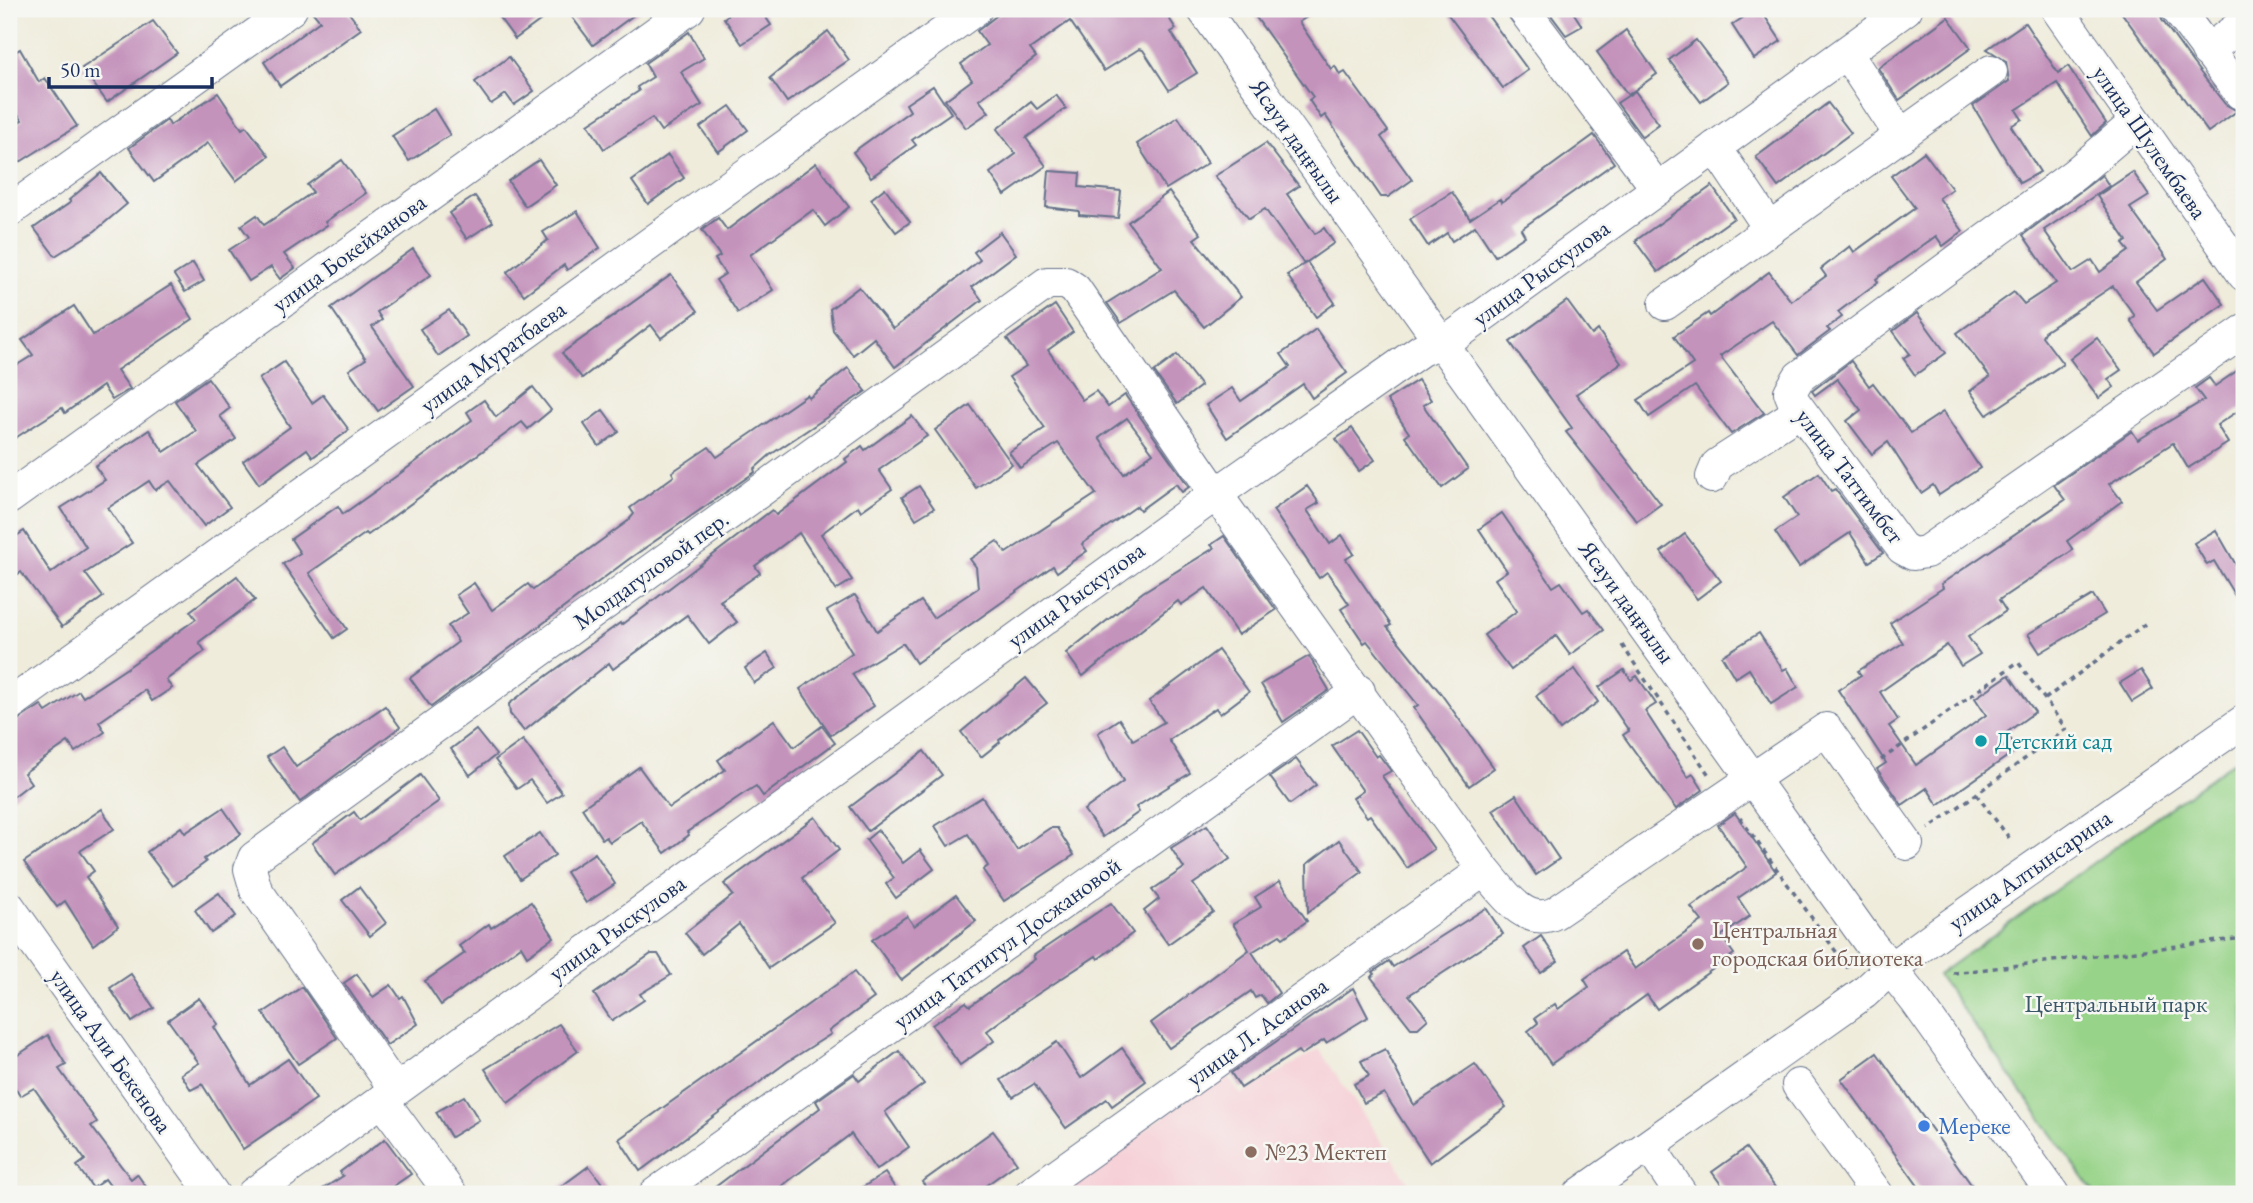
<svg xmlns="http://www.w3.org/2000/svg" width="2253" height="1203" font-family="'EB Garamond',serif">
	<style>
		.built { fill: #f6cfd6 }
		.green { fill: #97d388; stroke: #598173; stroke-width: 2 }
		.building { fill: #c493bc; fill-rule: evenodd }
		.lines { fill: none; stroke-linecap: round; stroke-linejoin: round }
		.minor-casing { stroke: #65718a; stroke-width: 34 }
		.path { stroke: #65718a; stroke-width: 3.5; stroke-dasharray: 5 5; stroke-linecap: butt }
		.minor { stroke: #fff; stroke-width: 32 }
		.culture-dot { fill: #0f9aa8; stroke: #f6f6f2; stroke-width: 2.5 }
		.education-dot { fill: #8d6e63; stroke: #f6f6f2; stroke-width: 2.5 }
		.shop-dot { fill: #3f7fe0; stroke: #f6f6f2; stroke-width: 2.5 }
		.labels { text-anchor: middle; stroke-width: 5; stroke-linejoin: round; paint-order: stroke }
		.street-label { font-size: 24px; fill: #1b2f5e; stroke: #f6f6f2 }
		.culture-label { font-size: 24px; fill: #0d838f; stroke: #f6f6f2; text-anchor: start }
		.education-label { font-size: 24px; fill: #785e54; stroke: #f6f6f2; text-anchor: start }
		.park-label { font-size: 24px; fill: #3a5868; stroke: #f6f6f2 }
		.shop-label { font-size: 24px; fill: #366cbe; stroke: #f6f6f2; text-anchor: start }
	</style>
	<rect width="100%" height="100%" fill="#f6f6f2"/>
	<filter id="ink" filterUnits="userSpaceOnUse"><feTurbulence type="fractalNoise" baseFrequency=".0143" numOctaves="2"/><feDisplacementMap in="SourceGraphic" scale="14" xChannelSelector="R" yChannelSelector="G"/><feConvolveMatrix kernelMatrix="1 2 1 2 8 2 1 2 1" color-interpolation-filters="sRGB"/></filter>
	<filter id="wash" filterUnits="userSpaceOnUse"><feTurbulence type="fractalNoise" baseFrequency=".00686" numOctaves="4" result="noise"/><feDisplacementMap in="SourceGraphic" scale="28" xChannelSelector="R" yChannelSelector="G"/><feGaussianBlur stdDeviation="1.57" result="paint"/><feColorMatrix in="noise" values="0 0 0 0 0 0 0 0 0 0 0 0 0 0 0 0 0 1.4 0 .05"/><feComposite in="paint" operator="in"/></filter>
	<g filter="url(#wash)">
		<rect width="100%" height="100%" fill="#efecdb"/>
		<polygon class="built" points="1319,1049 1417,1194 1054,1194 1225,1073 1241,1095"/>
		<polygon class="green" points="2244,754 2244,1194 2095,1194 1938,975"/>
		<g id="blocks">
			<g class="building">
				<polygon points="310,9 346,9 361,29 280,86 264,62 320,21"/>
				<polygon points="493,9 556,9 515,39"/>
				<polygon points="566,9 642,9 593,45"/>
				<polygon points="737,9 760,9 771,25 742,44 724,18"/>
				<polygon points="1005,9 1163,9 1176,29 1171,32 1197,73 1169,90 1143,50 1139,49 1104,71 1070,21 1030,49 1036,57 979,100 989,112 966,128 945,100 972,80 961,64 987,45 977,31"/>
				<polygon points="1250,9 1319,9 1299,22 1331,69 1335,66 1340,75 1345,72 1388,131 1381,137 1412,180 1388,197 1381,197 1325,115 1321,118 1309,100 1313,97"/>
				<polygon points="1444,9 1483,9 1528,70 1503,88"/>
				<polygon points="1561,9 1571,9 1582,26 1566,35 1551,15"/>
				<polygon points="1756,9 1760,9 1781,41 1754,59 1732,25"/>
				<polygon points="2119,9 2159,9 2162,20 2193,63 2225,104 2237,111 2208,132"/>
				<polygon points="1948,17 1971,48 1899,100 1878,68"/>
				<polygon points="153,21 177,53 107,102 82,68"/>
				<polygon points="2025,23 2058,73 2068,66 2106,123 2092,136 2057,83 2016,110 2022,119 2011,126 2040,172 2020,183 1973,106 2009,81 2006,61 1987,49"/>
				<polygon points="1626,30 1657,74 1628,95 1597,52"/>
				<polygon points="828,31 849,60 787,102 770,78"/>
				<polygon points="689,32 704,58 681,72 702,105 661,131 652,118 604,149 588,124 639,91 637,87 653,77 645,63"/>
				<polygon points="1696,40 1728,82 1701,102 1669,60"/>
				<polygon points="20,49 39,82 45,78 77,126 9,169 9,129 22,120 9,100 9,56"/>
				<polygon points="509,57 534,91 514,105 506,94 491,104 475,82"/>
				<polygon points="933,86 951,113 912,140 916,145 871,177 853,152 910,111 906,104"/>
				<polygon points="1635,91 1659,124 1642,137 1617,103"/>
				<polygon points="218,93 242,129 246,126 269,156 236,181 208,143 154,182 129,148 167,120 170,125"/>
				<polygon points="1056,95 1066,108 1026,138 1046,166 1005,195 990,173 1016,154 997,129 1031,102 1037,109"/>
				<polygon points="1828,103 1851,133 1778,187 1756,157"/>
				<polygon points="730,106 748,130 718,152 700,127"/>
				<polygon points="434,109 450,135 409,161 392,136"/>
				<polygon points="1178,117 1208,163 1166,189 1137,144"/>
				<polygon points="1594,135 1614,163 1521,229 1525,236 1495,256 1475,226 1452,241 1447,233 1428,246 1410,219 1452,192 1470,219 1500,199 1502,202"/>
				<polygon points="1266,143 1299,186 1287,194 1315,234 1324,228 1334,243 1304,264 1265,209 1249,219 1215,176"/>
				<polygon points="1924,152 1952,189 1939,198 1963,231 1943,246 1936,236 1876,279 1878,282 1838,312 1842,317 1827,328 1830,331 1798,355 1772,321 1720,356 1764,413 1731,434 1695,386 1649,417 1638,400 1693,364 1674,336 1708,313 1710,316 1769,272 1791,301 1826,276 1821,269 1850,246 1854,252 1915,208 1891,176"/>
				<polygon points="668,155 684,178 648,204 632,181"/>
				<polygon points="342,160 366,193 325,222 327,225 284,254 295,268 280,279 271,267 249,281 229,250 249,237 241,226 257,215 264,225 313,192 307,185"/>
				<polygon points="539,160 556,185 525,206 508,181"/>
				<polygon points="816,163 849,207 825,226 813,210 750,255 773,290 738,313 716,280 725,274 715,259 720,256 702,230 718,218 727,230"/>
				<polygon points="1049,171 1080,173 1079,187 1121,191 1118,218 1079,215 1079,211 1046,207"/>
				<polygon points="2133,172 2149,196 2130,208 2167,259 2136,282 2157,310 2205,277 2224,304 2154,353 2130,320 2135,316 2113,286 2044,332 2042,336 2063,364 1987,415 1970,391 1990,377 1957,333 2014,292 2024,304 2056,283 2023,235 2102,175 2109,186 2044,230 2073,272 2092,260 2100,272 2129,251 2123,244 2127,241 2097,196"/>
				<polygon points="101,173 127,204 95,231 55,256 34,228 71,202 69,200"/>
				<polygon points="1712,186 1734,218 1658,272 1635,241"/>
				<polygon points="885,188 910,222 896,232 871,199"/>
				<polygon points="1169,192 1201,234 1194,239 1241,297 1204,327 1174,290 1121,323 1107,303 1162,268 1128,222"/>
				<polygon points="475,196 493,222 467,239 449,213"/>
				<polygon points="577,211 600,248 567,270 564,265 524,295 507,272 548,240 543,232"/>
				<polygon points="1000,232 1016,254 972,287 982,300 895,367 874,338 853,355 833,330 830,309 859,287 893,329 980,260 974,252"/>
				<polygon points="413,249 431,275 377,312 382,320 372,327 414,386 378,411 349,370 366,359 331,308"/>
				<polygon points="1307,262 1335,303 1316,317 1287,275"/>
				<polygon points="193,263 204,281 185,292 174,275"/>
				<polygon points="671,275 698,311 661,338 651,325 582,378 562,353"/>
				<polygon points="171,285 193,319 117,370 130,389 112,400 103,386 65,413 62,408 9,442 9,370 33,355 22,340 74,306 93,335"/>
				<polygon points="1567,301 1592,335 1598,330 1621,363 1576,394 1661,504 1637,521 1566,432 1572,428 1510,342"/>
				<path d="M1055,305L1073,332L1048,350L1082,400L1096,391L1108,407L1125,395L1189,487L1182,492L1176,484L1140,510L1137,506L1082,544L1087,551L1057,572L1053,566L916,663L903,643L852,674L874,706L831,735L800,689L852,653L827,611L855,595L877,631L921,601L933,618L978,588L976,567L970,559L997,541L1006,553L1096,494L1058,443L1020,468L1009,452L1045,428L1009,377L1026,366L1007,339ZM1127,418L1153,453L1124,474L1099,438Z"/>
				<polygon points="449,310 467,336 438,356 420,329"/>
				<polygon points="1917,313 1946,353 1915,375 1903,358 1910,354 1893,331"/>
				<polygon points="1316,329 1347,373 1312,398 1303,384 1227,438 1206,405 1232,388 1241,401 1290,367 1281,354"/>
				<polygon points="2097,338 2121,370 2108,379 2114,387 2099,398 2070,359"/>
				<polygon points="1177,355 1201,386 1177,404 1154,372"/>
				<polygon points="1851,361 1869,386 1873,383 1911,433 1943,412 1980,468 1939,495 1933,485 1921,493 1888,442 1872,454 1847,421 1861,410 1837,379 1815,395 1812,391"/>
				<polygon points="284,362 312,403 323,395 349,430 313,457 307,449 259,484 243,461 290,427 259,379"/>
				<polygon points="2244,366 2244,407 2217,425 2228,443 2188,468 2173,443 2109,484 2122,501 2067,541 2073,550 1999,600 2006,611 1968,637 1980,654 1961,666 1947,645 1880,692 1898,720 1889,726 1916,765 1986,715 1975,698 2009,675 2035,712 2006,733 2018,749 1938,805 1927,788 1902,805 1877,769 1886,763 1838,690 1861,675 1858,671 1903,643 1890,623 1943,588 1941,584 2065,500 2054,485 2132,431 2138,440 2204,400 2195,388 2209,378 2215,386"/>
				<polygon points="848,368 866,391 770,455 754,469 755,472 629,559 431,707 410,678 458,642 448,626 468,613 456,595 474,583 492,610 528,584 533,590 628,521 634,514 630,508 674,476 672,472 709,447 717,457 807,395 809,398"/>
				<polygon points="208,378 230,408 220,416 236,439 198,465 230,507 204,526 170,481 155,490 149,481 108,508 132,543 85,573 103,597 62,627 21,572 9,580 9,541 24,531 51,573 86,547 61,508 105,480 95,466 149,430 164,452 196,431 175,401"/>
				<polygon points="1418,380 1431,400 1423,405 1468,469 1442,488 1405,436 1409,433 1387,400"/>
				<polygon points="533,387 551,410 528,429 522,422 368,535 366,533 309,573 347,629 334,638 283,564 300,553 291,539 338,506 343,514 398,475 472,420 467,412 484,400 496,417"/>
				<polygon points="970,405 1012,464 976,488 935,430"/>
				<polygon points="603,410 619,432 599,446 584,424"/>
				<polygon points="912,416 927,436 879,470 892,489 861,511 858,506 821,534 852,580 836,590 799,533 755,566 760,573 720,601 737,622 709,644 687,615 613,669 609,663 524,731 510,714 509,704 534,685 620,623 621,625 772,510 776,515 847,462 845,459 862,446 865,450"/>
				<polygon points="1352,428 1375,460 1359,471 1336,439"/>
				<polygon points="1819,473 1831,491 1835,489 1883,553 1869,562 1850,533 1799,567 1775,532 1797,517 1784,497"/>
				<polygon points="919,486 934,508 916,519 902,497"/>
				<polygon points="1307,486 1319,503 1307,510 1330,544 1342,535 1354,554 1346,559 1391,625 1387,627 1439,691 1494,768 1469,786 1414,708 1418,705 1367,641 1364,643 1341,609 1349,604 1327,572 1319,578 1273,510"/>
				<polygon points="1502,513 1553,587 1561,582 1583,612 1588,609 1604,630 1570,655 1556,636 1511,670 1484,635 1517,611 1495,579 1507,571 1479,529"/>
				<polygon points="2216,530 2244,579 2244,611 2214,561 2207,565 2194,543"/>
				<polygon points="1685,534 1721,581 1697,599 1661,552"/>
				<polygon points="1224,536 1276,610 1238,635 1206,588 1181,605 1178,601 1083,676 1066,653 1143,592 1214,548 1211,545"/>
				<polygon points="237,576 255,600 199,642 205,651 166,680 172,688 152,701 145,690 99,722 105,732 75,752 68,742 24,773 31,783 9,800 9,726 41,705 46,712 79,691 83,697 127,668 196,619 190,611"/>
				<polygon points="2093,595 2105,614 2040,653 2028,634"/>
				<polygon points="1759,633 1783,670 1787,668 1798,687 1771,704 1749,669 1735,678 1722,656"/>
				<polygon points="1218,650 1249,692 1220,714 1216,708 1169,740 1190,773 1136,807 1139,812 1103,837 1084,810 1123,782 1098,733 1119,719 1133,740 1164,722 1149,701"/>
				<polygon points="767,653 777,668 754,683 745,668"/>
				<polygon points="1309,656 1329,690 1283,722 1261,684"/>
				<polygon points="1575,669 1598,702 1560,730 1536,696"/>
				<polygon points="1624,670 1631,680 1637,676 1656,704 1645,711 1688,777 1693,774 1703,790 1676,809 1623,735 1629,731 1599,687"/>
				<polygon points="2141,670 2153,689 2132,702 2120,683"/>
				<polygon points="1026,678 1047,703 999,740 1000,742 981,757 961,732"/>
				<polygon points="385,706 400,727 300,802 267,757 282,747 296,767"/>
				<polygon points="774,720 794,747 822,726 835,743 763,796 756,786 743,794 687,832 689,835 665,853 641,821 610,842 606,837 602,839 582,808 639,767 669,808 725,770 718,760"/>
				<polygon points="476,730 496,755 470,775 451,749"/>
				<polygon points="1357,730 1376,757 1379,755 1391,771 1382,776 1434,849 1407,868 1370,815 1367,817 1353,798 1363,791 1332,746"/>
				<polygon points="523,740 562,793 547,803 530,780 517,789 495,760"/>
				<polygon points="924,751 942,775 868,831 850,807"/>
				<polygon points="1296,759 1316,785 1290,804 1270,777"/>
				<polygon points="420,775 439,801 335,875 312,843 354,812 360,820"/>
				<polygon points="1516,795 1559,859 1536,875 1493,810"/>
				<polygon points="982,797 1017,850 1050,828 1057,828 1074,855 1004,901 983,870 988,866 968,834 948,846 935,826"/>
				<polygon points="223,808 241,834 204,859 206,862 173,886 147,852 181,827 185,833"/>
				<polygon points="102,809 114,829 80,851 94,871 86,877 118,926 93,945 65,901 57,907 24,862"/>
				<polygon points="1735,813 1776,872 1738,898 1750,916 1721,936 1734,954 1657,1009 1647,995 1551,1064 1528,1031 1538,1023 1535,1018 1555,1004 1558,1009 1589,987 1584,979 1623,952 1635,969 1702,921 1691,907 1747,867 1718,825"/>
				<polygon points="815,817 839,850 802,878 835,923 769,968 739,924 702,954 685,933 733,895 724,884"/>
				<polygon points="1207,825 1230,859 1193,884 1213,912 1168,944 1144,911 1159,899 1152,890 1184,868 1171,848"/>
				<polygon points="878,830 903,863 920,850 934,869 896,898 886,884 894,878 866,840"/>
				<polygon points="540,833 555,855 520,879 505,856"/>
				<polygon points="1339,840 1362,872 1308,912 1307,864"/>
				<polygon points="595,853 615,884 586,903 566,872"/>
				<polygon points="1280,881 1307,921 1283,938 1280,935 1252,952 1279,993 1267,1003 1261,995 1255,998 1251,991 1169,1048 1151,1023 1249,950 1233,924 1261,907 1255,897"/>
				<polygon points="359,887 386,923 370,936 342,900"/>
				<polygon points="219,893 236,916 211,933 195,910"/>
				<polygon points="956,895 976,921 901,980 872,940 907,916 914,926"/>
				<polygon points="531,902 554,937 527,956 521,946 441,1005 425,981 465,953 459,946 489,924 491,928"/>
				<polygon points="1111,903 1133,933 1098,959 1096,956 1027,1001 987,1031 994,1041 960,1065 932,1025 966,1002 970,1006 1035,959 1033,956"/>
				<polygon points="1486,908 1503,934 1409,995 1428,1019 1418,1028 1411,1028 1371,977 1375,974 1373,972 1389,961 1393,967"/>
				<polygon points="1541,936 1558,961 1541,973 1524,948"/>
				<polygon points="651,954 658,954 671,975 640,994 644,1000 612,1021 594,994"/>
				<polygon points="854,972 874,998 829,1031 831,1034 787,1062 640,1171 619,1139"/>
				<polygon points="131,974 154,1008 132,1022 110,988"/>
				<polygon points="357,974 373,997 391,985 400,998 403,996 418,1024 387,1045 344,983"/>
				<polygon points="302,987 337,1038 298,1064 263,1013"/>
				<polygon points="1353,988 1368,1017 1326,1043 1324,1040 1301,1055 1298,1051 1241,1088 1231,1073"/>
				<polygon points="199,998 218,1024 214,1027 250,1085 288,1059 316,1099 243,1149 202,1084 191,1090 181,1074 199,1063 168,1020"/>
				<polygon points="559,1024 578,1051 508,1103 485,1069"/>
				<polygon points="48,1035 66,1065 59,1069 97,1122 91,1126 131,1179 137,1174 151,1194 108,1194 114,1191 105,1179 93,1188 77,1166 85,1160 34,1088 20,1096 9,1078 9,1061"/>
				<polygon points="1057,1042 1081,1078 1122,1048 1146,1081 1112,1106 1107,1099 1066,1128 1034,1084 1013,1097 1001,1080"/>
				<polygon points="1385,1049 1414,1105 1475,1064 1506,1107 1430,1163 1384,1093 1364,1103 1354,1084 1369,1076 1361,1061"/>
				<polygon points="899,1051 924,1084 885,1112 909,1147 876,1170 851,1134 771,1194 706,1194 820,1108 816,1101 854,1074 859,1081"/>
				<polygon points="1877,1053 1978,1194 1924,1194 1841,1079"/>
				<polygon points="464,1096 479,1120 451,1137 436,1112"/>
				<polygon points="993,1131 1017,1163 974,1194 931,1194 922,1182"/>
				<polygon points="385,1139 411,1174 382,1194 315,1194 343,1176 340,1172"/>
				<polygon points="1746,1148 1780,1194 1728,1194 1712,1172"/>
				<polygon points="589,1166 610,1194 551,1194"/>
				<polygon points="885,1173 899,1194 852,1194"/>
			</g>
		</g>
	</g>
	<g filter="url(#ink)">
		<use href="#blocks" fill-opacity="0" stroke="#65718a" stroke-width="2"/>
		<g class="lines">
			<defs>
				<g id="minor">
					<polyline points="1203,9 1869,942 1916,1001 2053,1194"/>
					<polyline points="1523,9 1657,188"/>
					<polyline points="2057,9 2244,275"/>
					<polyline points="2177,9 2240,93"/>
					<polyline points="2207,51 2244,23"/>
					<polyline points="1847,54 1901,136"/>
					<polyline points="2136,122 2075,174 1799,377 1790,392 1794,402 1902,548 1913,554 1926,552 2244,331"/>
					<polyline points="1715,147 1770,229"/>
					<polyline points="9,211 291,9"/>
					<polyline points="1665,304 1991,71"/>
					<polyline points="1712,477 1717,465 1800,411"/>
					<polyline points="9,498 689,9"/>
					<polyline points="9,705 976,9"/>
					<polyline points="9,907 213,1194"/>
					<polyline points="1798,1085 1877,1194"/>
					<path d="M395,1089L256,890L250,869L254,858L1047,283H1066L1075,289L1216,494L1484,870C1502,890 1524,928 1555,913L1826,729L1907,844"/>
					<polyline points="382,1100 451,1194"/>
					<polyline points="1649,1146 1681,1194"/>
					<polyline points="253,1194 1216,494 1421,350 1456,335 1474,322 1906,9"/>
					<polyline points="655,1194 1359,691"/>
					<polyline points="1030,1194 1484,870"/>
					<polyline points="1580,1194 1864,993 1890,969 1939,933 2244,721"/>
				</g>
			</defs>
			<use href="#minor" class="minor-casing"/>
			<g class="path">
				<polyline points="1622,645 1711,778"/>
				<polyline points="2045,699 2149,621"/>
				<polyline points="1881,760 2018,662 2066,729 1928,829"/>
				<polyline points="1976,794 2010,839"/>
				<polyline points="1740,818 1850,971"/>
				<polyline points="1953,973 2244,938"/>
			</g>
			<use href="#minor" class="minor"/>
		</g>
	</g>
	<circle class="culture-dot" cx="1981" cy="741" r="7"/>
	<g class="education-dot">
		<circle cx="1698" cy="944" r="7"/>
		<circle cx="1251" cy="1152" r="7"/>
	</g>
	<circle class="shop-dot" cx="1924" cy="1126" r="7"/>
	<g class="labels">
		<g class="street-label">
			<text transform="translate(1297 141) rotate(55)" y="8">Ясауи даңғылы</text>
			<text transform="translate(2150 142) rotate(55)" y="8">улица Шулембаева</text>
			<text transform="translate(349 253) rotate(-36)" y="8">улица Бокейханова</text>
			<text transform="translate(1541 273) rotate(-36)" y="8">улица Рыскулова</text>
			<text transform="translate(493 357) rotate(-36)" y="8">улица Муратбаева</text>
			<text transform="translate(1850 476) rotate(53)" y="8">улица Таттимбет</text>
			<text transform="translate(651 570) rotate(-36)" y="8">Молдагуловой пер.</text>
			<text transform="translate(1076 595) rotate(-36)" y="8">улица Рыскулова</text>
			<text transform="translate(1627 602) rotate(54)" y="8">Ясауи даңғылы</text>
			<text transform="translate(2030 870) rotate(-35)" y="8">улица Алтынсарина</text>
			<text transform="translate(617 928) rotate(-36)" y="8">улица Рыскулова</text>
			<text transform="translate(1007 943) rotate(-36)" y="8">улица Таттигул Досжановой</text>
			<text transform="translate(1257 1032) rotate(-36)" y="8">улица Л. Асанова</text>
			<text transform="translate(111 1051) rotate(55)" y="8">улица Али Бекенова</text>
		</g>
		<g class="culture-label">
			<text x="1995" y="749">Детский сад</text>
		</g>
		<g class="education-label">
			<text x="1712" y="938">Центральная<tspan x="1712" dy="28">городская библиотека</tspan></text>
			<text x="1265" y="1160">№23 Мектеп</text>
		</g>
		<g class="park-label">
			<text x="2116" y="1012">Центральный парк</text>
		</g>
		<g class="shop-label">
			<text x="1938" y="1134">Мереке</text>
		</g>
	</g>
	<rect width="2253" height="1203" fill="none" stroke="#f6f6f2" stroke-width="35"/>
	<path d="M49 77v10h163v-10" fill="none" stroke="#1b2f5e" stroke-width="3.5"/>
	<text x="60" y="77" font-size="21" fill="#1b2f5e" stroke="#f6f6f2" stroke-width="5" paint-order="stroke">50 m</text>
</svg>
